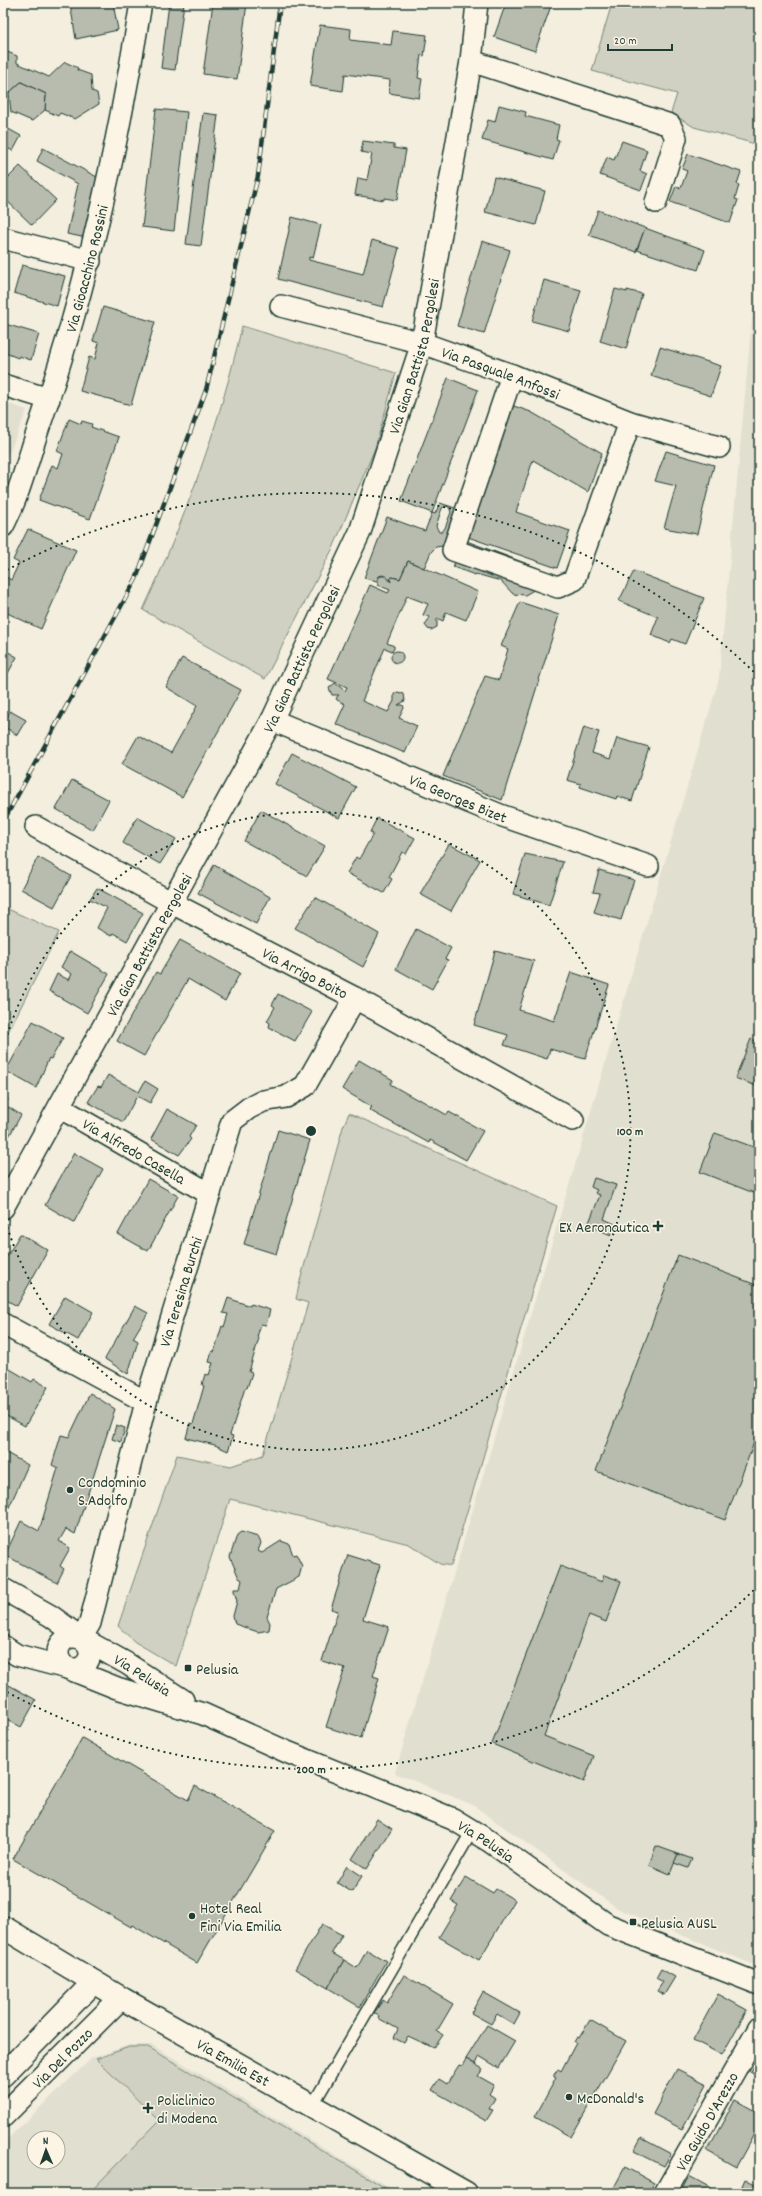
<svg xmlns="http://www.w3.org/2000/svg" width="762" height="2196" font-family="Dekko,sans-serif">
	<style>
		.built { fill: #e1dfd0; fill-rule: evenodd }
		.green { fill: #d0d1c2; stroke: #78877b }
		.building { fill: #b8bcae; stroke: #1f3d34; fill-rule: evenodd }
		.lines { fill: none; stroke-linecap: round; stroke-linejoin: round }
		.service-casing { stroke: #1f3d34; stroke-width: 14 }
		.minor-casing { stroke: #1f3d34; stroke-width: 24 }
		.tertiary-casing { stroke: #1f3d34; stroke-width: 25 }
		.service { stroke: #fcf5e5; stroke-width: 11 }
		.minor { stroke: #fcf5e5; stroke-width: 21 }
		.tertiary { stroke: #fcf5e5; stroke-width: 22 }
		.rail-casing { stroke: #1f3d34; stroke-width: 4.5 }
		.rail { stroke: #fcf5e5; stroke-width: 3; stroke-dasharray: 9; stroke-linecap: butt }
		.ring { fill: none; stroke: #1f3d34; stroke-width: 2; stroke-dasharray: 2 4 }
		.poi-dot { fill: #1f3d34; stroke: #fcf5e5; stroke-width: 1.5 }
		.labels { text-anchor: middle; stroke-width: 3; stroke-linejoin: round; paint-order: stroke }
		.street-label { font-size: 16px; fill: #1f3d34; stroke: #fcf5e5 }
		.poi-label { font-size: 16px; fill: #1f3d34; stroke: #fcf5e5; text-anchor: start }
		.centre { fill: #1f3d34; stroke: #fcf5e5; stroke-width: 2 }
		.ring-label { font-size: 12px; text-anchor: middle; font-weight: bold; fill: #1f3d34; stroke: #fcf5e5; stroke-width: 3; stroke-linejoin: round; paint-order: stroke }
	</style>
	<rect width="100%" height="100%" fill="#f3eede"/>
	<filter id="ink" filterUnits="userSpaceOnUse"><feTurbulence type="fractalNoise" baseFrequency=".025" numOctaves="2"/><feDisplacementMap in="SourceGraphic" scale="8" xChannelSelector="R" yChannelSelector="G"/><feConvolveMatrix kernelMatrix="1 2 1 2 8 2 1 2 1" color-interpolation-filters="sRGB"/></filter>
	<g filter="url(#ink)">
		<g class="built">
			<polygon points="759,242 759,1967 619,1909 473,1805 395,1773 719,679"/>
			<polygon points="3,402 27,410 3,467"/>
			<path d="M129,2045H152L399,2193H3V2143L92,2058ZM34,2138H58V2162H34Z"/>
		</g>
		<g class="green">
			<polygon points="612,3 759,3 759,145 694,127 671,113 677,94 592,71"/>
			<path d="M242,326L396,373L375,448L334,546L265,679L143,610C185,519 220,424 242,326Z"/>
			<polygon points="3,907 59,932 3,1042"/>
			<polygon points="349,1113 557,1206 451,1566 440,1564 409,1544 230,1499 176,1666 135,1642 118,1626 177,1455 231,1466 263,1455 308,1303 296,1299 300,1281 343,1127"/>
			<polygon points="129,2047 148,2047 394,2193 89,2193 159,2121 96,2059"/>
		</g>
		<g class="building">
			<polygon points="70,3 113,3 118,30 76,39"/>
			<polygon points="169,3 184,3 175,70 161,68"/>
			<polygon points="213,3 247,3 237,79 203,74"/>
			<polygon points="506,3 552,3 535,51 494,37"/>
			<polygon points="320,25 351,29 350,40 391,45 393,31 427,35 424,56 421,55 418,78 422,79 419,98 389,93 390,80 345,74 343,91 310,86"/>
			<polygon points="5,51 17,56 17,63 49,77 65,62 78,68 77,70 91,75 92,91 97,93 99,104 75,119 60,113 58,116 45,110 46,94 21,82 9,93 3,90 3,53"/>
			<polygon points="21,82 46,94 45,110 32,121 11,112 9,93"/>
			<polygon points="499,105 526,112 525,116 559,125 556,139 559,140 553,160 482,140 488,120 495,122"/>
			<polygon points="156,109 187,112 174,231 142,227"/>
			<polygon points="203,113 218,115 201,246 186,244"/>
			<polygon points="3,126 21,136 13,151 3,146"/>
			<polygon points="363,141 394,145 394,148 406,150 397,200 384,198 384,200 355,195 358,178 367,180 372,154 361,152"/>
			<polygon points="622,141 647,150 640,171 647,174 641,190 600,175 607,157 614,160"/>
			<polygon points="43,148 97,177 85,232 82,237 67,234 78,184 37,161"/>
			<polygon points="688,154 741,172 737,184 739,185 735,199 738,200 730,223 670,202 676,186 681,188 687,171 682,169"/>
			<polygon points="20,166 56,200 32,225 3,197 3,173 8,178"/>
			<polygon points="494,177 545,191 536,225 485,212"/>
			<polygon points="598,210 645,228 636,252 589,235"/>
			<polygon points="292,217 321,225 313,258 309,257 309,260 363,274 372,240 399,248 383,307 278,279"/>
			<polygon points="645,228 705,250 698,270 637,250"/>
			<polygon points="482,241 510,250 484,334 457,326"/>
			<polygon points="22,265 65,276 57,306 14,293"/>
			<polygon points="544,280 581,290 569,331 532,321"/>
			<polygon points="615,289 627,292 627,290 642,294 626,349 600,341"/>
			<polygon points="103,307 155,322 131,405 80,391 89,357 95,359 99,343 93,341"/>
			<polygon points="5,324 39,334 31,360 19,356 18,358 3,352"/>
			<polygon points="660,347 721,366 711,396 651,376"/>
			<polygon points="448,378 478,390 432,513 401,501"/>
			<polygon points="508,404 531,412 602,453 588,492 533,460 516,512 570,531 557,568 468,537"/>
			<polygon points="69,419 81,424 82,421 92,424 91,427 119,437 90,519 39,500 52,465 58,468 63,454 57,451"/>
			<polygon points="666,451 714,465 697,534 664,528 676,486 655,481"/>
			<path d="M440,503L473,514L464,540L538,568L537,588L525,595L513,594L501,581L476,574L475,575L453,567L456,559L445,546H442L436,547L431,552L424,568L408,561L400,579L392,577L390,579L391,582L383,575L379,576L377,581L364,578L387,517L425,531L432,513L435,514ZM446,506L449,507L451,512L445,528L442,532H439L436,526L442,508Z"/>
			<polygon points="28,529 76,550 41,629 3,611 3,583 6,577 11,580 19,563 13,560"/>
			<polygon points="408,561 478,592 466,620 446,612 443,621 437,618 437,627 431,630 428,629 425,625 430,617 423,615 428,604 407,596 387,643 394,646 394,649 392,651 385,648 362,701 388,712 394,701 394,694 398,692 404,694 405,701 398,705 403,705 404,708 399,718 417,726 405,753 336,724 345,704 337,700 336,698 339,695 332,695 329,688 335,683 345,691 347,687 328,679 370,585 388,593 390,590 378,585 378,578 381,576 386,576 391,582 390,579 392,577 400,579"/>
			<polygon points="634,571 704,598 685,644 672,639 670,643 651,635 658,617 619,601"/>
			<polygon points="520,602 559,615 502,800 443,776 485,676 499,680 508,649 501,646"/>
			<polygon points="3,649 17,657 3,682"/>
			<circle cx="397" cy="657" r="6"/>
			<polygon points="182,658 241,690 182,797 122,764 138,736 171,753 197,706 166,687"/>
			<polygon points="10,711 26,720 17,735 3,726"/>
			<polygon points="584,727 599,732 592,753 610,759 617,738 649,747 632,801 617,796 616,799 580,787 581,784 567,780"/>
			<polygon points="292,753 356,787 339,818 275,784"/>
			<polygon points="72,780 109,800 93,830 56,809"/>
			<polygon points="261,810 325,846 307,876 244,841"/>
			<polygon points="137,817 176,839 160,864 123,843"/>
			<polygon points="377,818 415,838 406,854 402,852 389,877 392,879 384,893 347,873 356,857 359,859 373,834 370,832"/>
			<polygon points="449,844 480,860 451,911 420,894"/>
			<polygon points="525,854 563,862 549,905 513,894"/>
			<polygon points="38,857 71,876 54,907 21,889"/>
			<polygon points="214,865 270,897 256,924 198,893"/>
			<polygon points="599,870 634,880 621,920 594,912 600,893 593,892"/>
			<polygon points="97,888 143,913 127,941 113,933 111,936 97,928 107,908 90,899"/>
			<polygon points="315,897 379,934 363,967 295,928"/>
			<polygon points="416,929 451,948 445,959 448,960 432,989 396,969"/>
			<polygon points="180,940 240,973 225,1001 188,979 144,1056 117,1041 156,972 160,974"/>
			<polygon points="70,951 109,974 87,1013 49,991 57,974 69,980 72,974 61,967"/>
			<polygon points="495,951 534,961 519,1010 554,1021 571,972 609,985 585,1059 550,1049 547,1059 504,1045 508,1035 474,1025"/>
			<polygon points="278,994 312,1012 295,1041 269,1027 270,1023 267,1021 275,1007 272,1005"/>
			<polygon points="33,1021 63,1038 51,1059 49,1058 36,1088 6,1071"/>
			<polygon points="751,1039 759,1042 759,1087 735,1078"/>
			<polygon points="359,1060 393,1080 390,1084 418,1100 419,1099 447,1115 449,1112 483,1131 466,1160 430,1140 429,1143 369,1110 372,1107 342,1089"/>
			<polygon points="108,1075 139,1092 145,1081 158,1089 150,1103 137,1096 123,1122 88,1102 98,1086 101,1087"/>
			<polygon points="3,1096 8,1099 5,1105 21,1115 3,1147"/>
			<polygon points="167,1109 196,1125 189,1137 191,1139 179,1155 151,1139"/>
			<polygon points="278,1130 310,1140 276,1254 244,1244"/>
			<polygon points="715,1133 759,1149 759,1195 700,1172"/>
			<polygon points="74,1153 103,1169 74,1222 45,1205"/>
			<polygon points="594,1178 616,1185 604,1219 615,1224 611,1235 588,1225 600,1195 595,1193 597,1190 591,1187"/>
			<polygon points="148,1179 178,1196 148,1251 118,1234"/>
			<polygon points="20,1234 48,1250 17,1306 3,1298 3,1263"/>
			<polygon points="678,1255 759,1286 759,1429 725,1520 596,1471"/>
			<polygon points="65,1296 93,1312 78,1340 49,1324"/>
			<polygon points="228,1298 250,1306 251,1304 270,1310 266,1325 261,1324 257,1337 259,1338 249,1372 252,1373 247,1388 245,1388 230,1435 233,1436 228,1451 215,1445 186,1438 190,1423 193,1424 204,1386 202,1385 205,1374 209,1375 213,1363 209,1362 212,1351 214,1352 222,1326 224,1327 228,1314 223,1313"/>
			<polygon points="135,1306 148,1313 133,1338 138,1341 128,1374 105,1359"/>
			<polygon points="3,1365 32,1382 34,1379 48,1387 25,1426 3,1414"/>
			<polygon points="90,1393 115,1409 75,1534 66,1529 59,1541 70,1548 60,1566 64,1569 57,1583 5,1555 21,1521 39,1531 58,1468 52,1465 61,1435 69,1437"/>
			<polygon points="116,1425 125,1428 121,1442 112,1439"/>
			<polygon points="3,1451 28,1465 6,1514 3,1512"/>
			<polygon points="241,1532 258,1537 261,1543 258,1551 262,1553 281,1541 289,1544 293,1555 296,1554 302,1566 299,1577 276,1589 267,1617 270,1623 269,1630 258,1632 235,1624 233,1616 237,1601 234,1591 234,1589 240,1589 242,1580 239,1578 230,1557 237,1535"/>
			<polygon points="348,1555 380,1565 363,1619 389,1627 373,1676 379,1678 361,1738 326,1727 345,1668 322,1661 338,1611 331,1609"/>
			<polygon points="560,1566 602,1582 604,1575 621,1581 606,1622 589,1615 544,1736 594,1756 584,1782 492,1744"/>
			<polygon points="9,1685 36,1700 21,1727 3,1717 3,1696"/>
			<polygon points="82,1738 188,1800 195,1786 275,1831 197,1963 132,1925 131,1927 13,1859"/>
			<polygon points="377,1819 392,1829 367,1869 352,1859"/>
			<polygon points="656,1846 678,1854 670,1874 649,1865"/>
			<polygon points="678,1854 692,1859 688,1868 674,1863"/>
			<polygon points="347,1866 362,1876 352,1892 337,1883"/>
			<polygon points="466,1877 493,1893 496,1889 515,1900 479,1960 439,1937 458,1905 451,1901"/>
			<polygon points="759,1911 759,1923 753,1919"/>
			<polygon points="322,1924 342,1935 332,1953 344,1960 328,1988 295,1969"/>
			<polygon points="367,1950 386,1961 360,2007 328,1988 344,1960 357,1968"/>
			<polygon points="661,1969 675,1977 664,1995 657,1991 663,1982 656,1978"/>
			<polygon points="404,1975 453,2004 437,2031 443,2035 434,2048 408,2036 404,2043 394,2038 398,2029 378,2018 379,2016 374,2013 383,2000 387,2003"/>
			<polygon points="483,1992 520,2013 514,2024 497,2014 491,2024 471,2013"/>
			<polygon points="718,1994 747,2010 722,2055 693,2040"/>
			<polygon points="590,2020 626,2041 571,2137 535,2117 556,2078 554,2077 558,2069 561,2071 576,2043 574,2042 577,2037 579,2038"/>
			<polygon points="487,2025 515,2041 499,2068 479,2056 475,2064 466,2059"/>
			<polygon points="759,2056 759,2076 750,2071"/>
			<polygon points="466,2059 483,2069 478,2076 494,2085 489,2094 495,2098 489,2109 493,2110 486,2121 432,2090 439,2079 447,2084 459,2065 462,2066"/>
			<polygon points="677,2069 707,2084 682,2129 653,2114"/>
			<polygon points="735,2100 759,2113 759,2125 736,2167 707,2151"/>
			<polygon points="641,2138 671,2154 664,2166 634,2151"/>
			<polygon points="625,2167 654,2183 649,2193 611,2193"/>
			<polygon points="689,2176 720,2193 680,2193"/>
			<polygon points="745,2179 759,2186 759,2193 754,2193 742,2186"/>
			<polygon points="740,2188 749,2193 738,2193"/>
		</g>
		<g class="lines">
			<defs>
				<polyline id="service" points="312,2106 472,1831"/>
				<g id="minor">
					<polyline points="471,61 670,125 676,138 656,202"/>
					<polyline points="3,238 90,261"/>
					<path id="s1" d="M281,306L422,343L512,375L630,422L719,447"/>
					<polyline points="512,375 453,550 558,587 574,580 630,422"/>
					<polyline points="3,385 49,399"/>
					<path id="s2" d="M3,526C20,494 29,455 41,421C88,285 118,145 141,3"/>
					<path id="s3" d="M272,720L500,815L648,866"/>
					<path id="s4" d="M36,827L172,903L355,998L573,1120"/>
					<path id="s5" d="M59,1107L210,1194"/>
					<path id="s6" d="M3,1208L272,720L360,532L422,343L471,61L477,3"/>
					<polyline points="3,1324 146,1402"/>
					<path id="s7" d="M3,1589L51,1616L81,1638L126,1663L183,1700"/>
					<circle cx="74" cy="1653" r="16"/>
					<path id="s8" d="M81,1638L90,1623L146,1402L232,1121L249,1108L263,1101L286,1097L305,1086L355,998"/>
					<path id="s9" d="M3,1646L17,1655L67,1668L117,1688L203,1714L287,1752L453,1819L489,1841L608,1925L759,1984"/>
					<path id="s10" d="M665,2193L759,2028"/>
				</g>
				<g id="tertiary">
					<path id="s11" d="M3,1927L121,1998L466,2193"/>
					<polyline points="3,2075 94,1982"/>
					<path id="s12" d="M3,2116L121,1998"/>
				</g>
			</defs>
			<use href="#service" class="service-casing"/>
			<use href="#minor" class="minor-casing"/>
			<use href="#tertiary" class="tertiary-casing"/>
			<use href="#service" class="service"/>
			<use href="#minor" class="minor"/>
			<use href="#tertiary" class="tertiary"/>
			<defs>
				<polyline id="rail" points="3,822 136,579 206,390 258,176 280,3"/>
			</defs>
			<use href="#rail" class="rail-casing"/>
			<use href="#rail" class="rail"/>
		</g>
	</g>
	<g class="ring">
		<path d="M4 1046A319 319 0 1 1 4 1216"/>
		<path d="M758 1586A638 638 0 0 1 7 1692M7 570A638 638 0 0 1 758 676"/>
	</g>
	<g class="poi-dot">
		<path d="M656 1220h4v4h4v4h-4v4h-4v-4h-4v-4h4z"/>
		<circle cx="70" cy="1490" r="4"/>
		<rect x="184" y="1664" width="8" height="8" rx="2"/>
		<circle cx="192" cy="1916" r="4"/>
		<rect x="629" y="1918" width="8" height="8" rx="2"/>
		<circle cx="569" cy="2097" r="4"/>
		<path d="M146 2102h4v4h4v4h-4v4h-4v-4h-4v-4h4z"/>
	</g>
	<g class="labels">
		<g class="street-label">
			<text dy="6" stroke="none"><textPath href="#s2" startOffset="271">Via Gioacchino Rossini</textPath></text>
			<text dy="6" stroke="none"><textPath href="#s6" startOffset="949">Via Gian Battista Pergolesi</textPath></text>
			<text dy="6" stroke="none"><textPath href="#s1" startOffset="230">Via Pasquale Anfossi</textPath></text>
			<text dy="6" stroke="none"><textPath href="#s6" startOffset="625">Via Gian Battista Pergolesi</textPath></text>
			<text dy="6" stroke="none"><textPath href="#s3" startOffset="202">Via Georges Bizet</textPath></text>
			<text dy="6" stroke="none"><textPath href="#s6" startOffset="301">Via Gian Battista Pergolesi</textPath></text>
			<text dy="6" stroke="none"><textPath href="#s4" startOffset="306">Via Arrigo Boito</textPath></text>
			<text dy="6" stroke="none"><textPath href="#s5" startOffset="87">Via Alfredo Casella</textPath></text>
			<text dy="6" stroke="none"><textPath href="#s8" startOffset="361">Via Teresina Burchi</textPath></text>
			<text dy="6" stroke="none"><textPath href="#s7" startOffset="164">Via Pelusia</textPath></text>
			<text dy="6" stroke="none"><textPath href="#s9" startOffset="523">Via Pelusia</textPath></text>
			<text dy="6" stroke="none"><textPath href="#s12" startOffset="83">Via Del Pozzo</textPath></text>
			<text dy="6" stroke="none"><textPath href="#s11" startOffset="267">Via Emilia Est</textPath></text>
			<text dy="6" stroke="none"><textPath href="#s10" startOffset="83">Via Guido D'Arezzo</textPath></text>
		</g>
		<g class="poi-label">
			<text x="649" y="1232" text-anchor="end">EX Aeronautica</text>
			<text x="78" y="1487">Condominio<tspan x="78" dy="18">S.Adolfo</tspan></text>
			<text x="196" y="1674">Pelusia</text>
			<text x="200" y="1913">Hotel Real<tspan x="200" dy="18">Fini Via Emilia</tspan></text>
			<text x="641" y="1928">Pelusia AUSL</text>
			<text x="577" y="2103">McDonald's</text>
			<text x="157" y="2105">Policlinico<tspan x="157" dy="18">di Modena</tspan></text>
		</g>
	</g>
	<circle cx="311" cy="1131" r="6" class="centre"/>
	<g class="ring-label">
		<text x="630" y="1135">100 m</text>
		<text x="311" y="1773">200 m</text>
	</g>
	<rect width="762" height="2196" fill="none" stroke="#fcf5e5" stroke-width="16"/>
	<rect x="8" y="8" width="746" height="2180" fill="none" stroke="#1f3d34" stroke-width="1.5" filter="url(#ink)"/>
	<g transform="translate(46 2150) rotate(358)"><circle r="19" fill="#fcf5e5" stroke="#a4ab9e"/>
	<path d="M0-3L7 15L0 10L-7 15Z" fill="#1f3d34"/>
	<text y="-6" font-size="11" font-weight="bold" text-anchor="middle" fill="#1f3d34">N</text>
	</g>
	<path d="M608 44v6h64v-6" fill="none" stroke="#1f3d34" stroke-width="2"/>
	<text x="614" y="44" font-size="12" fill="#1f3d34" stroke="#fcf5e5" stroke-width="3" paint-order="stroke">20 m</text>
</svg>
